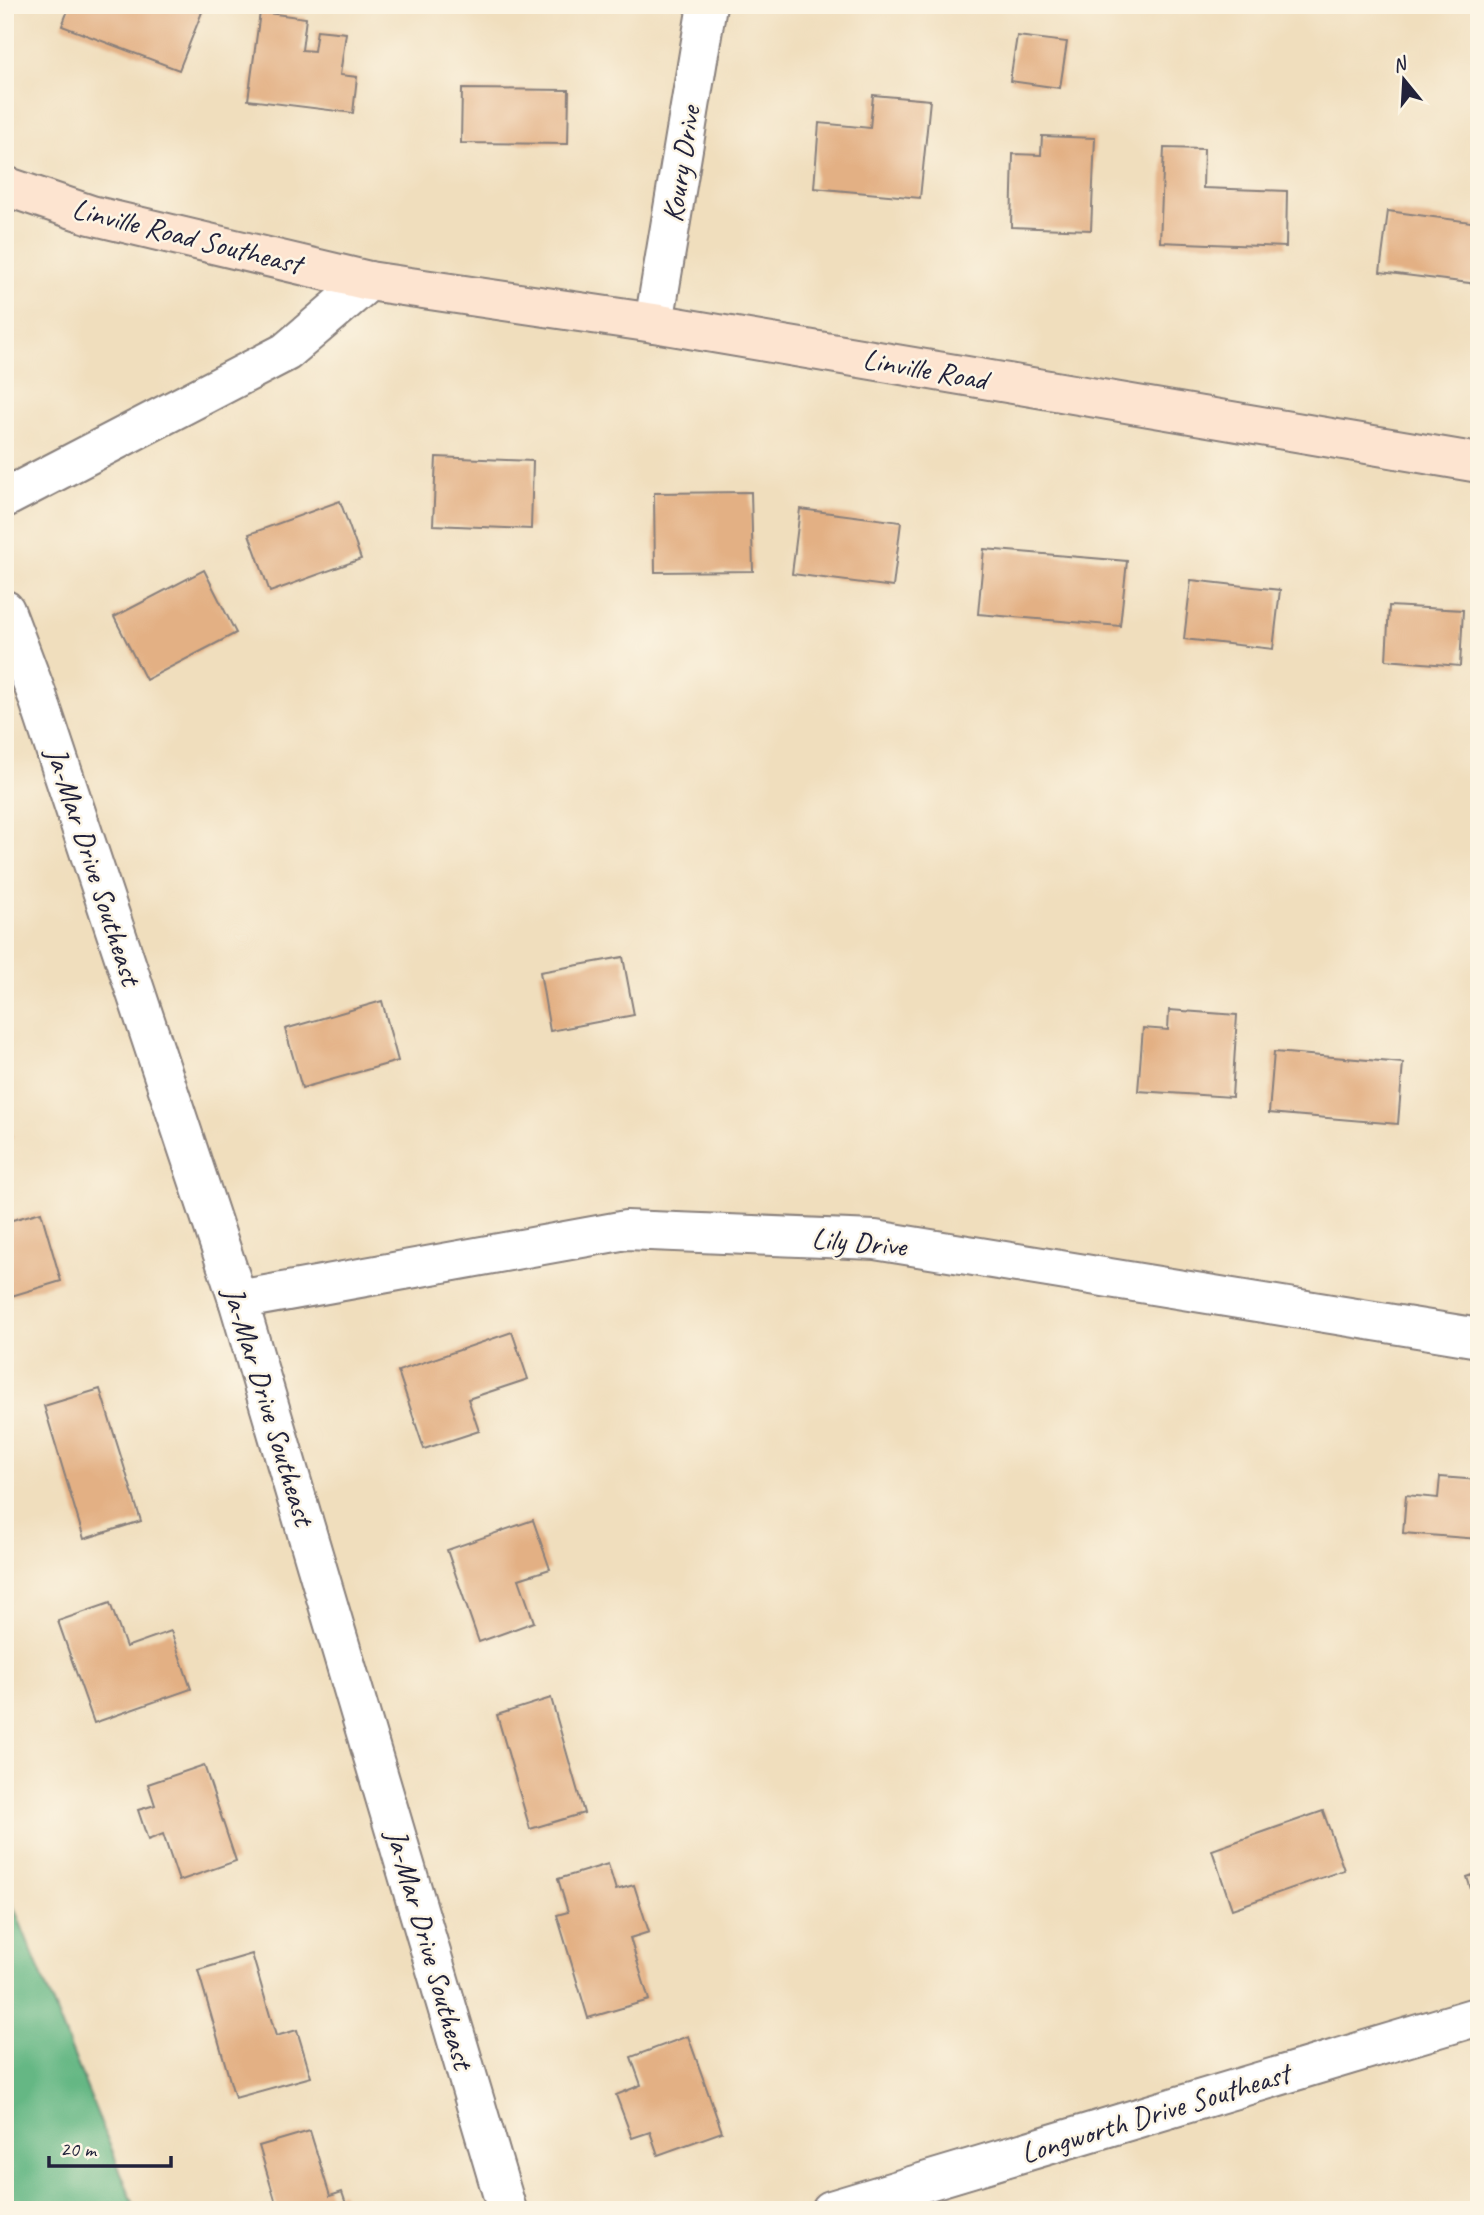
<svg xmlns="http://www.w3.org/2000/svg" width="1484" height="2215" font-family="Caveat,sans-serif">
	<style>
		.forest { fill: #65b784; stroke: #446c60; stroke-width: 2 }
		.building { fill: #e3b084 }
		.lines { fill: none; stroke-linecap: round; stroke-linejoin: round }
		.street-casing { stroke: #89807c; stroke-width: 42 }
		.secondary-casing { stroke: #89807c; stroke-width: 42 }
		.street { stroke: #fff; stroke-width: 38 }
		.secondary { stroke: #fde4d0; stroke-width: 38 }
		.labels { text-anchor: middle; stroke-width: 5; stroke-linejoin: round; paint-order: stroke }
		.street-label { font-size: 30px; fill: #22223b; stroke: #fcf5e5 }
	</style>
	<rect width="100%" height="100%" fill="#fcf5e5"/>
	<filter id="ink" filterUnits="userSpaceOnUse"><feTurbulence type="fractalNoise" baseFrequency=".0143" numOctaves="2"/><feDisplacementMap in="SourceGraphic" scale="14" xChannelSelector="R" yChannelSelector="G"/><feConvolveMatrix kernelMatrix="1 2 1 2 8 2 1 2 1" color-interpolation-filters="sRGB"/></filter>
	<filter id="wash" filterUnits="userSpaceOnUse"><feTurbulence type="fractalNoise" baseFrequency=".00686" numOctaves="4" result="noise"/><feDisplacementMap in="SourceGraphic" scale="28" xChannelSelector="R" yChannelSelector="G"/><feGaussianBlur stdDeviation="1.57" result="paint"/><feColorMatrix in="noise" values="0 0 0 0 0 0 0 0 0 0 0 0 0 0 0 0 0 1.4 0 .05"/><feComposite in="paint" operator="in"/></filter>
	<g filter="url(#wash)">
		<rect width="100%" height="100%" fill="#f0debd"/>
		<polygon class="forest" points="5,1885 136,2210 5,2210"/>
		<g id="blocks">
			<g class="building">
				<polygon points="70,5 185,5 202,12 179,70 62,26"/>
				<polygon points="260,12 306,18 302,50 314,51 317,30 346,33 340,75 357,77 353,113 248,100"/>
				<polygon points="1017,36 1067,42 1060,88 1010,81"/>
				<polygon points="462,89 569,90 568,144 461,143"/>
				<polygon points="873,95 930,100 920,198 814,188 819,123 870,128"/>
				<polygon points="1042,136 1095,138 1091,230 1011,227 1013,154 1041,155"/>
				<polygon points="1164,148 1204,149 1203,188 1287,191 1286,247 1160,242"/>
				<polygon points="1388,211 1479,223 1478,284 1380,272"/>
				<polygon points="436,457 533,461 531,529 433,525"/>
				<polygon points="751,492 753,571 655,572 654,493"/>
				<polygon points="340,501 361,559 270,592 249,534"/>
				<polygon points="800,509 901,522 893,587 792,574"/>
				<polygon points="984,549 1127,561 1120,626 978,614"/>
				<polygon points="204,570 236,633 146,680 114,617"/>
				<polygon points="1191,580 1280,590 1273,649 1184,639"/>
				<polygon points="1389,606 1463,610 1460,666 1386,660"/>
				<polygon points="623,957 634,1015 550,1031 540,972"/>
				<polygon points="382,1001 398,1061 302,1088 285,1029"/>
				<polygon points="1169,1010 1237,1015 1232,1097 1138,1091 1143,1028 1168,1030"/>
				<polygon points="1274,1052 1403,1063 1398,1124 1269,1113"/>
				<polygon points="5,1115 13,1138 5,1140"/>
				<polygon points="41,1212 61,1281 5,1298 5,1222"/>
				<polygon points="512,1332 528,1379 468,1399 479,1431 424,1449 398,1371"/>
				<polygon points="100,1389 141,1521 84,1539 44,1406"/>
				<polygon points="1440,1477 1479,1480 1479,1539 1403,1533 1406,1495 1438,1498"/>
				<polygon points="533,1520 550,1569 519,1579 534,1622 479,1642 447,1550"/>
				<polygon points="110,1603 126,1647 171,1631 191,1689 94,1723 58,1621"/>
				<polygon points="551,1698 584,1813 530,1829 497,1715"/>
				<polygon points="204,1765 236,1861 179,1881 163,1834 148,1840 138,1810 155,1805 148,1784"/>
				<polygon points="1323,1811 1344,1870 1232,1909 1212,1850"/>
				<polygon points="608,1864 616,1890 634,1885 649,1932 630,1938 649,2000 588,2018 557,1915 568,1912 558,1879"/>
				<polygon points="1479,1873 1479,1911 1478,1911 1467,1877"/>
				<polygon points="252,1954 276,2036 297,2030 311,2077 235,2098 198,1970"/>
				<polygon points="688,2036 722,2132 658,2155 650,2132 632,2138 616,2095 641,2085 631,2057"/>
				<polygon points="310,2131 330,2196 342,2192 348,2210 278,2210 259,2146"/>
			</g>
		</g>
	</g>
	<g filter="url(#ink)">
		<use href="#blocks" fill-opacity="0" stroke="#89807c" stroke-width="2"/>
		<g class="lines">
			<defs>
				<g id="street">
					<polyline points="654,323 707,5"/>
					<polyline points="5,498 286,352 369,281"/>
					<polyline points="5,610 37,695 238,1300 507,2210"/>
					<polyline points="238,1300 626,1230 875,1240 1479,1338"/>
					<polyline points="831,2210 1479,2016"/>
				</g>
				<polyline id="secondary" points="5,186 91,215 369,281 654,323 1479,463"/>
			</defs>
			<use href="#street" class="street-casing"/>
			<use href="#secondary" class="secondary-casing"/>
			<use href="#street" class="street"/>
			<use href="#secondary" class="secondary"/>
		</g>
	</g>
	<g class="labels">
		<g class="street-label">
			<text transform="translate(681 164) rotate(-81)" y="10">Koury Drive</text>
			<text transform="translate(187 236) rotate(14)" y="10">Linville Road Southeast</text>
			<text transform="translate(925 369) rotate(10)" y="10">Linville Road</text>
			<text transform="translate(94 866) rotate(72)" y="10">Ja-Mar Drive Southeast</text>
			<text transform="translate(859 1242) rotate(5)" y="10">Lily Drive</text>
			<text transform="translate(269 1406) rotate(73)" y="10">Ja-Mar Drive Southeast</text>
			<text transform="translate(430 1949) rotate(74)" y="10">Ja-Mar Drive Southeast</text>
			<text transform="translate(1155 2113) rotate(-17)" y="10">Longworth Drive Southeast</text>
		</g>
	</g>
	<rect width="1484" height="2215" fill="none" stroke="#fcf5e5" stroke-width="28"/>
	<g transform="translate(1404 80) rotate(342)" stroke="#fcf5e5" stroke-width="5" paint-order="stroke">
	<path d="M0-5L12 26L0 18L-12 26Z" fill="#22223b"/>
	<text y="-10" font-size="19" font-weight="bold" text-anchor="middle" fill="#22223b">N</text>
	</g>
	<path d="M49 2156v10h122v-10" fill="none" stroke="#22223b" stroke-width="3.5"/>
	<text x="60" y="2156" font-size="21" fill="#22223b" stroke="#fcf5e5" stroke-width="5" paint-order="stroke">20 m</text>
</svg>
